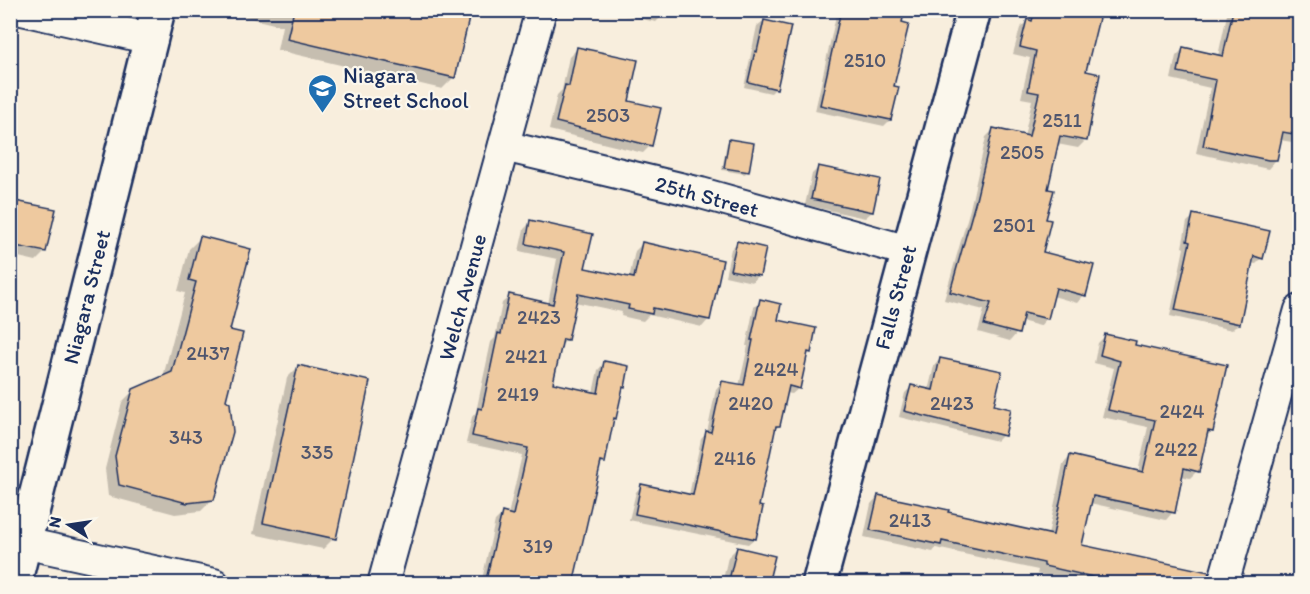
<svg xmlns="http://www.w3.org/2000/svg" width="1310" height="594" font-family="Itim,sans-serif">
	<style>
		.shadow { fill: #0003 }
		.building { fill: #eec99f; stroke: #1b2f5e; stroke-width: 1.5 }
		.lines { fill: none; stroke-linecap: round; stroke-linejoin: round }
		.street-casing { stroke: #1b2f5e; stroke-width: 34 }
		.secondary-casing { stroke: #1b2f5e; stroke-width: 38 }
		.street { stroke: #fbf7ec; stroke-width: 30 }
		.secondary { stroke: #fbf7ec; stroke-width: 33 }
		.labels { text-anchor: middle; stroke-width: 4.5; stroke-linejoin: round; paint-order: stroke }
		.number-label { font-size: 20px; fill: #50566e }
		.poi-label { font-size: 22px; fill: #1b2f5e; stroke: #fbf7ec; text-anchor: start }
		.street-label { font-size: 22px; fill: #1b2f5e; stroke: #fbf7ec }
	</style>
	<rect width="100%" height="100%" fill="#f8eedd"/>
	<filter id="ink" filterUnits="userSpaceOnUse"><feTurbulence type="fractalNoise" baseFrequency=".0167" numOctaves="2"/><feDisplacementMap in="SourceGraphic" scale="12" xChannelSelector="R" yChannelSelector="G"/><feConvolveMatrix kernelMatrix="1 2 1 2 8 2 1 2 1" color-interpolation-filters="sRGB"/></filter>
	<g filter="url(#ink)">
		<g class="shadow">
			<polygon points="217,10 469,10 453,78 442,89 277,50 282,26"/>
			<polygon points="600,10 664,10 662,16 656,22"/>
			<polygon points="835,10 903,10 892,87 890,120 884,126 815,111 837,11"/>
			<polygon points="1030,10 1099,10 1084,73 1098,76 1085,141 1078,148 1057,144 1046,190 1041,253 1084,295 1077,303 1053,296 1047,318 1040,326 1021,321 1017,333 1010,341 978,332 984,310 944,300 970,209 986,137 994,129 1024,137 1032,100 1021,98 1030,58 1013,54 1020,28 1027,21"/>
			<polygon points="1228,10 1300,10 1300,104 1298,110 1300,111 1300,142 1298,143 1280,140 1275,161 1268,169 1196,153 1210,88 1171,79 1176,56 1183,49 1218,56"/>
			<polygon points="762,22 789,27 776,88 771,93 744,87 757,26"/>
			<polygon points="577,49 628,102 651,145 643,153 549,130 557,95 562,90 569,57"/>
			<polygon points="730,140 747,171 745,174 722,170 727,143"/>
			<polygon points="818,168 872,212 865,218 805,205 812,174"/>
			<polygon points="10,201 45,252 36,261 10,255"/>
			<polygon points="1194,216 1262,258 1256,264 1251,263 1238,324 1232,330 1170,316 1184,248 1182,247 1187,222"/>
			<polygon points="531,222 584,269 629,279 635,251 642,244 709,319 702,327 649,315 643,321 621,316 622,312 575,302 567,340 559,347 551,384 593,393 598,370 605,362 624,387 621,390 615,418 612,420 604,462 598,468 571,584 481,584 495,521 502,514 508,515 522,455 466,443 472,417 476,412 491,342 495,338 502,303 510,296 548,304 557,259 519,251 524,229"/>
			<polygon points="201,237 229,331 213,499 201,511 175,514 108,496 105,469 122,402 134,390 163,377 185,293 178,291 189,249"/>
			<polygon points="737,243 758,275 752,282 725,276 731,249"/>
			<polygon points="761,301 776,321 809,352 805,356 799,388 792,394 786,393 779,426 774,430 758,507 755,538 748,544 629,520 636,492 642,485 689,495 701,439 707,433 716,389 722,382 739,386 748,346 746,346 754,307"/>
			<polygon points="1105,336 1133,346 1212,431 1205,438 1197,471 1190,478 1181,476 1173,512 1166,520 1090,503 1080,546 1185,584 1084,584 1037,574 1038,570 936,548 933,552 864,537 871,504 878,496 947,514 1048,535 1063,464 1071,456 1138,472 1148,427 1102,417 1114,368 1094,363 1098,343"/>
			<polygon points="940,359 1003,435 997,441 899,417 905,393 911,387 928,391 934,366"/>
			<polygon points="298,367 334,538 323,549 253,534 287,378"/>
			<polygon points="737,548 766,584 722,584 728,557"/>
		</g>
		<g class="building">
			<polygon points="294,10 471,10 455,78 287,39"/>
			<polygon points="841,10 905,10 902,22 909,24 894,86 899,87 891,120 820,105"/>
			<polygon points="1035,10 1101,10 1086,71 1100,74 1087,141 1060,136 1048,189 1054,190 1046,219 1051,220 1043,252 1094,265 1086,296 1056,288 1048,319 1024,313 1019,334 984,325 991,303 950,292 976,200 993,128 1029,136 1039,93 1028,91 1036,51 1020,47 1027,19 1032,21"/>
			<polygon points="1233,10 1299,10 1299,135 1283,132 1277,160 1268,160 1203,146 1216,80 1178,72 1183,47 1223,56"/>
			<polygon points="764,20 791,26 777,89 748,82 755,51 757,52"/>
			<polygon points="577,47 638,60 629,101 661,108 652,146 556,122 565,85 569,86"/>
			<polygon points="729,139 754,143 749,172 724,168"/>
			<polygon points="818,166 880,179 873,212 811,199"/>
			<polygon points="10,200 56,209 46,252 10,245"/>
			<polygon points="1193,214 1270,231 1263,259 1254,256 1240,324 1175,310 1190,242 1187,241"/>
			<polygon points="530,220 593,234 585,268 634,278 642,242 723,260 710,320 653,308 652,314 628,309 629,305 578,294 568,340 563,339 553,383 598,393 604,361 629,366 625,388 623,387 616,419 614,418 605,463 601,462 573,584 560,584 535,578 533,584 485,584 502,512 513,515 528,448 472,436 478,408 482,409 498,333 501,334 509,294 553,304 564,252 526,244"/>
			<polygon points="200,236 251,249 230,330 243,333 226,400 230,403 233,432 214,500 187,503 119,485 115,456 133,389 172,372 196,282 189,280"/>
			<polygon points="737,241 766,248 760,276 730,270"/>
			<polygon points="760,299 781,304 778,320 816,328 811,353 808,352 800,389 789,386 780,426 776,426 759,506 763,507 756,539 635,514 641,484 693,495 706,431 711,432 722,381 744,385 753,340 751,340"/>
			<polygon points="1105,334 1136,341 1135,345 1227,365 1218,405 1219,405 1213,432 1208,431 1199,472 1184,468 1175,513 1093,496 1082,545 1209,572 1206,584 1124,584 1044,566 1044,563 942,541 941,545 870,530 878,495 949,510 948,512 1053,535 1070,455 1143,472 1155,420 1108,410 1120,361 1100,355"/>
			<polygon points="940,358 1002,371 994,405 1011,409 1005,436 904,411 911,385 933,390"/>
			<polygon points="298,365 370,381 336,539 263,523"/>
			<polygon points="737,547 775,556 768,584 728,584"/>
		</g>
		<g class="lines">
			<defs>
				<g id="street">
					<polyline points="22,10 152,39"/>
					<polyline points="504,146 701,193 908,251"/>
					<polyline points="10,540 214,584"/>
					<polyline points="383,584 541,10"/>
					<polyline points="1223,584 1300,310"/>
				</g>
				<g id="secondary">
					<polyline points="14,584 158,10"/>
					<polyline points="819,584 974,10"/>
				</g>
			</defs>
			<use href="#street" class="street-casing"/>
			<use href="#secondary" class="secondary-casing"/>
			<use href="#street" class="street"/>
			<use href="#secondary" class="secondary"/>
		</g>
	</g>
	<defs>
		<symbol id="school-pin" viewBox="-11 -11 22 30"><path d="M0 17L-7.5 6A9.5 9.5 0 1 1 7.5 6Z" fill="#1f6fb2" stroke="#fbf7ec"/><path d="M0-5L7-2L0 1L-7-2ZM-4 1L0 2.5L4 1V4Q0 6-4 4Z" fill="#fff"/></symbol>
	</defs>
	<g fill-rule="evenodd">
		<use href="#school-pin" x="306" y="72" width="33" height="45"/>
	</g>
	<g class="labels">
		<g class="number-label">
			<text x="865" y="67">2510</text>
			<text x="608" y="122">2503</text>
			<text x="1062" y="127">2511</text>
			<text x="1022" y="159">2505</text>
			<text x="1014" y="232">2501</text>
			<text x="539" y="324">2423</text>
			<text x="208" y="360">2437</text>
			<text x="526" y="363">2421</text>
			<text x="776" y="376">2424</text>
			<text x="518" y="401">2419</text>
			<text x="751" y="410">2420</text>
			<text x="952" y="410">2423</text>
			<text x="1182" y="418">2424</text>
			<text x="186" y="444">343</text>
			<text x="1176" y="456">2422</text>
			<text x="317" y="459">335</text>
			<text x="735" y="465">2416</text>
			<text x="910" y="527">2413</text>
			<text x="538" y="553">319</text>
		</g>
		<g class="poi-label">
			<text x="343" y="83">Niagara<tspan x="343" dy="25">Street School</tspan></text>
		</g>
		<g class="street-label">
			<text transform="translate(707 196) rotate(15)" y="8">25th Street</text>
			<text transform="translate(86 297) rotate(-76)" y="8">Niagara Street</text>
			<text transform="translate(462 297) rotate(-75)" y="8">Welch Avenue</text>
			<text transform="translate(895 297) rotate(-75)" y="8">Falls Street</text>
		</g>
	</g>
	<rect width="1310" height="594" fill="none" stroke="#fbf7ec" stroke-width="36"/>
	<rect x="18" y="18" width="1274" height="558" fill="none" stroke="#1b2f5e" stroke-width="2" filter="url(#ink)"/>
	<g transform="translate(69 525) rotate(282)" stroke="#fbf7ec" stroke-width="4.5" paint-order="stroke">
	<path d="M0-4.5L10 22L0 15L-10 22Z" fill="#1b2f5e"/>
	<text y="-9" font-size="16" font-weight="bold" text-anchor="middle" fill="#1b2f5e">N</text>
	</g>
</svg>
